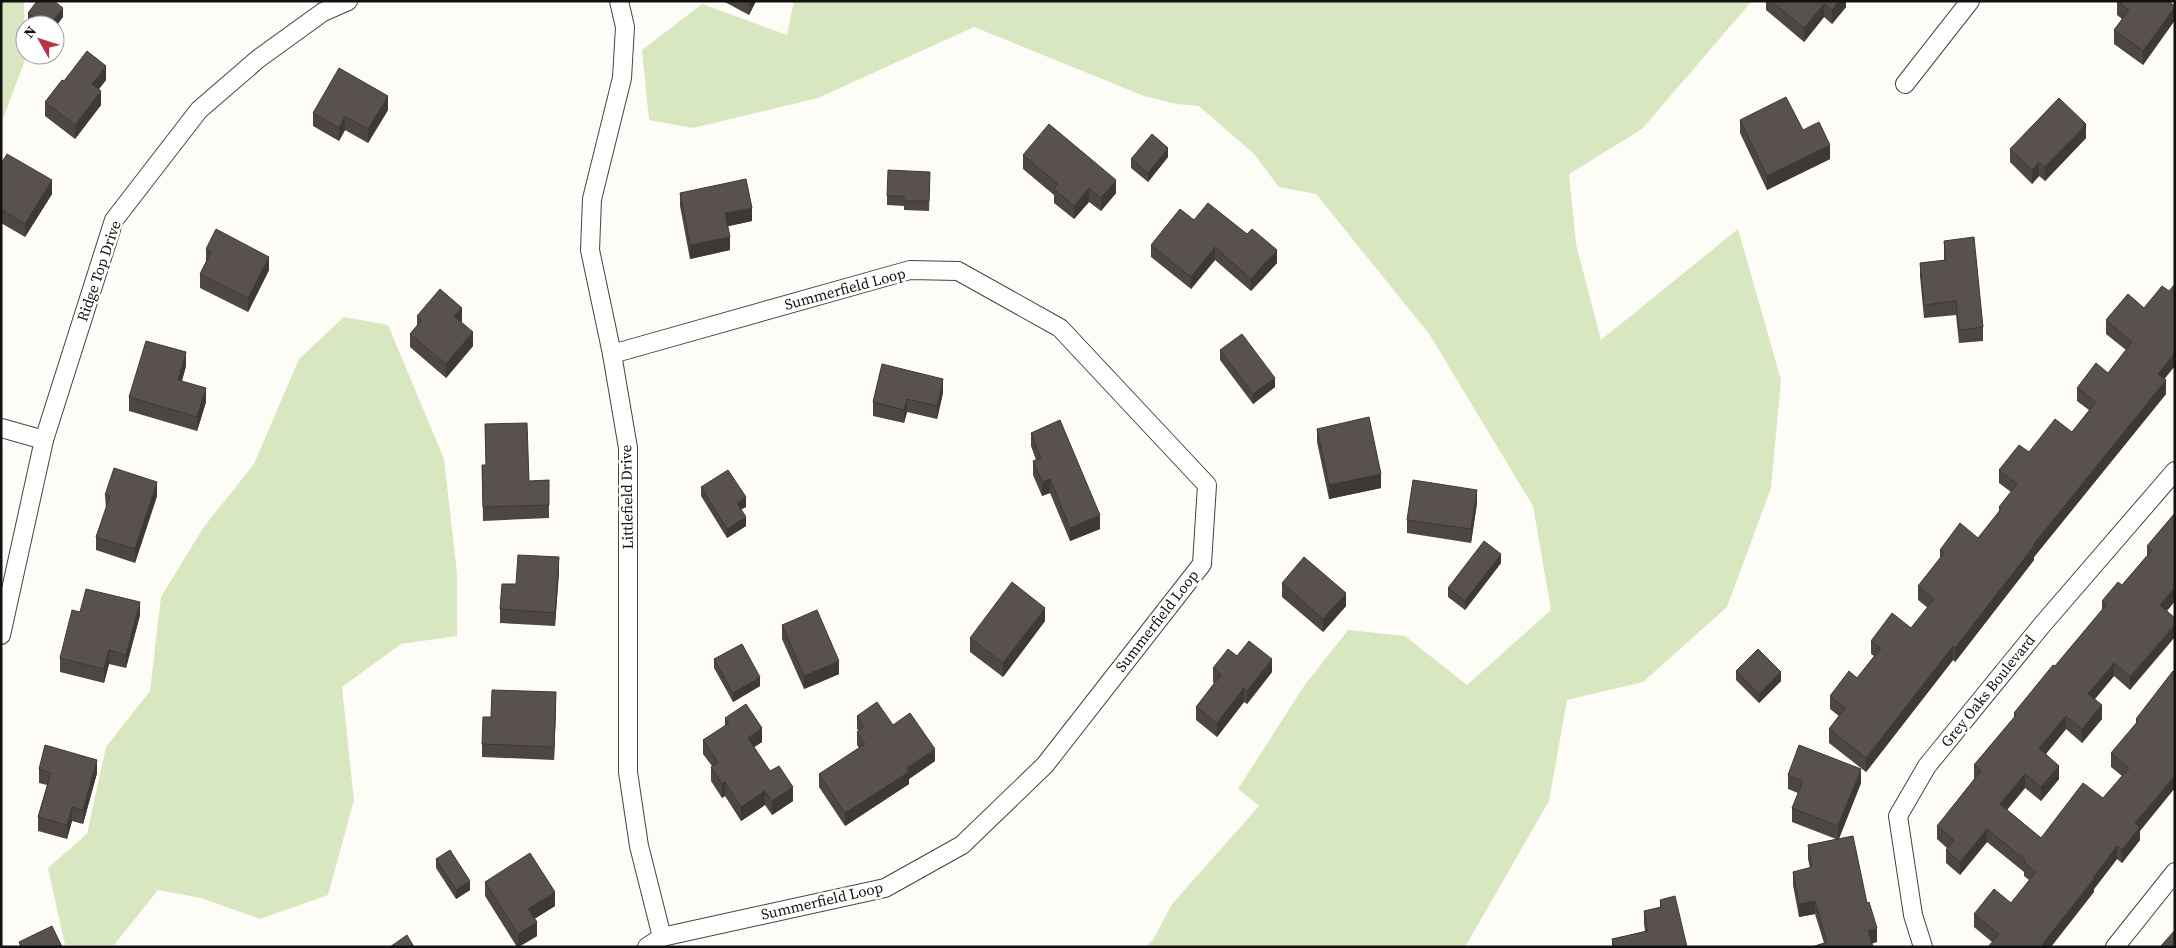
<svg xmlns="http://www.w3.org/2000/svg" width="2176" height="948" font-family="'Source Serif 4',serif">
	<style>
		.green { fill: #d9e7c1 }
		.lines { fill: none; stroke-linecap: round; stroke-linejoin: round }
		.street-casing { stroke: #444; stroke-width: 20 }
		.street { stroke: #fff; stroke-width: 18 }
		.wall { fill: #4d4643 }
		.shaded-wall { fill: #3e3937 }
		.building { fill: #59514e; stroke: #3e3937 }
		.labels { text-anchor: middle; stroke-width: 5; stroke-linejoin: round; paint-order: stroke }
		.street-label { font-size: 15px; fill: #111; stroke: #fff }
	</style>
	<rect width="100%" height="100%" fill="#fefcf6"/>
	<g class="green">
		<polygon points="1,1 24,1 25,55 27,55 1,124"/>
		<polygon points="794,1 1752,1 1642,129 1569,174 1576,244 1601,340 1738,229 1781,380 1771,488 1727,607 1643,682 1567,700 1549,801 1465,947 1145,947 1153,940 1172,904 1259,806 1238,789 1304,686 1348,630 1405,636 1467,685 1551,610 1533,506 1430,335 1316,194 1279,187 1254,154 1199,106 1177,104 1144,96 974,27 818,98 693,128 649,120 642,50 702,4 787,35"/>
		<polygon points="344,317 388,325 444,459 457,573 457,636 401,644 342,687 354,800 328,895 260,919 201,898 158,890 114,945 65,945 48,868 87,834 106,747 150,691 161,597 203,528 254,464 299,359"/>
	</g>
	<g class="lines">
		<defs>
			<g id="street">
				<polyline points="619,1 625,27 622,78 592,199 590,250 612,354 628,448 628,772 639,846 662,937"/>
				<polyline points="1905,84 1970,1"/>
				<polyline points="612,354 910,270 958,271 1060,328 1207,485 1202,564 1045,765 962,845 885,888 662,937 647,947"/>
				<polyline points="1,428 44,440"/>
				<polyline points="1,635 44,440 114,220 199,110 258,59 323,12 348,1"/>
				<polyline points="1923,947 1913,915 1898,816 1927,766 2042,625 2175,471"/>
				<polyline points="2115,947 2175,872"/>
			</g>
		</defs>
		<use href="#street" class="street-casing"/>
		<use href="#street" class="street"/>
	</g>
	<g class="wall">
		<polygon points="723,1 756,1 749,15"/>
		<polygon points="1766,1 1846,1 1846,7 1832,24 1824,17 1804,42 1766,10"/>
		<polygon points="2117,1 2175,6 2175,20 2143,65 2114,44 2114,30 2122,19 2117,15"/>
		<polygon points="28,13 63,17 55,25 32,25 28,22"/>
		<polygon points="106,80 98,90 101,105 75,139 45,116 45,102 64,81"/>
		<polygon points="388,110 368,143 345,130 339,141 313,126 313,113"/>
		<polygon points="1740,120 1803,130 1830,159 1767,190 1740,133"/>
		<polygon points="2086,138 2045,181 2039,176 2032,184 2010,162 2010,149"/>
		<polygon points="1023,155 1116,193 1101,211 1089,202 1074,219 1054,203 1054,195 1023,169"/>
		<polygon points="1168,157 1148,182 1131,168 1131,159"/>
		<polygon points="1,164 52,194 25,237 1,223"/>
		<polygon points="930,181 929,211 904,210 904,206 887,205 887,196"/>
		<polygon points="680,193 752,221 728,226 730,250 690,259 680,206"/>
		<polygon points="1194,220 1247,234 1277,263 1251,291 1215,260 1191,289 1151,257 1151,245"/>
		<polygon points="1944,241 1983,327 1983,341 1959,343 1956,315 1924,318 1920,276 1920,263 1944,260"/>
		<polygon points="206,249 269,270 248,312 200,288 200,274 206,262"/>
		<polygon points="2128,294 2164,379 2166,394 2034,557 2034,560 1955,662 1953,660 1866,772 1829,743 1829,729 1839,716 1830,709 1830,696 1857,678 1874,656 1871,654 1871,641 1911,628 1928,608 1918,600 1918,586 1940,559 1940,550 1978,538 1999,512 1999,507 2011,492 1999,483 1999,470 2029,452 2072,432 2089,410 2077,401 2077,388 2108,373 2126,350 2106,334 2106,320"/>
		<polygon points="417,316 462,321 461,322 473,346 446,378 410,347 410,334 417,325"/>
		<polygon points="1220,350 1275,387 1253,404 1220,360"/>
		<polygon points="186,366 182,381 206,402 197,431 129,411 129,397"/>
		<polygon points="943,393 937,419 907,412 904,423 873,416 873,402"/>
		<polygon points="485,424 529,481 549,480 549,518 483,521 482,465 486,465"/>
		<polygon points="1317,429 1381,488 1329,499 1317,442"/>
		<polygon points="1031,433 1100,529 1070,541 1050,493 1042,496 1033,475 1033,461 1036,460 1031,446"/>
		<polygon points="701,487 746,507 741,509 746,526 727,538 701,496"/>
		<polygon points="105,495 157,496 135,563 96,550 96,537 106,509"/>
		<polygon points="1477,503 1471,543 1407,533 1407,520"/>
		<polygon points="2175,513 2175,601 2167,611 2130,690 2114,676 2095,699 2102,719 2082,743 2066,729 2046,754 2059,779 2041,801 2025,788 2007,810 2041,838 2103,798 2122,776 2111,767 2111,753 2136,724 2136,719 2173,671 2140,831 2140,840 2122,863 2117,859 2094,889 2094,892 1992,942 1974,927 1974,914 2011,903 2029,880 2024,876 2024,872 1987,842 1960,875 1946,863 1946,850 1947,848 1937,839 1937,826 1974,779 1974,765 2014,718 2014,713 2055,666 2102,610 2102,601 2122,585 2147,556 2147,546"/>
		<polygon points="1501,563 1465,610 1448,597 1448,588"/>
		<polygon points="559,571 555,626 500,623 500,609 516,584"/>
		<polygon points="1282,583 1346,606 1323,632 1282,597"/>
		<polygon points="80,612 140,615 126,668 109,664 104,683 60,672 60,658"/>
		<polygon points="1045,621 1003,677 970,652 970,638"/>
		<polygon points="782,625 839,674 804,689 782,639"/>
		<polygon points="714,659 760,686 733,702 714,668"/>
		<polygon points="1213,668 1272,672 1247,704 1244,702 1217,737 1196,720 1196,707 1214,683 1213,682"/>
		<polygon points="1736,671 1781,681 1759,703 1736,680"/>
		<polygon points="556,706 554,760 482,757 482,744 491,717"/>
		<polygon points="857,716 893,725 935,761 909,779 909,784 845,826 819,787 819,774 859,748 857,745 857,732 859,731 857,729"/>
		<polygon points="725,718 762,742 754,747 770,771 793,801 772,815 765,805 741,821 725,796 722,798 711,781 711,767 712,766 703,754 703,740 725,726"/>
		<polygon points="39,769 97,773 83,824 72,821 67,839 38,831 38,817 47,785 39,783"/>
		<polygon points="1788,775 1861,783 1839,839 1867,903 1877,942 1824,943 1815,914 1799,917 1793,885 1793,872 1810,868 1808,859 1808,845 1836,839 1792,822 1792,808 1798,793 1788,789"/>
		<polygon points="436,859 470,890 456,899 436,868"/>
		<polygon points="485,882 555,906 534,919 537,936 519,947 517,947 485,896"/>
		<polygon points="1660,900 1687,947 1612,947 1612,939 1645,931 1644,924 1644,911 1660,907"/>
	</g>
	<g class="shaded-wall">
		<polygon points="749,1 756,1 749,15"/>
		<polygon points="1839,1 1846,1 1846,7 1832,24 1832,10"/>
		<polygon points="1824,4 1824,17 1804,42 1804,28"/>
		<polygon points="2175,7 2175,20 2143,65 2143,51"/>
		<polygon points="63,8 63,17 55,28 55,25 50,25"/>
		<polygon points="106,66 106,80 92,98 92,84"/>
		<polygon points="101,91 101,105 75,139 75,125"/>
		<polygon points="388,96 388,110 368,143 368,129"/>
		<polygon points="345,116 345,130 339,141 339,128"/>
		<polygon points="2086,124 2086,138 2045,181 2045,167"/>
		<polygon points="1830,145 1830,159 1767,190 1767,176"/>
		<polygon points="1168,148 1168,157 1148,182 1148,173"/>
		<polygon points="2039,162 2039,176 2032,184 2032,170"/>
		<polygon points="52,180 52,194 25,237 25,224"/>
		<polygon points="1116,180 1116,193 1101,211 1101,198"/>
		<polygon points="1089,188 1089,202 1074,219 1074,206"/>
		<polygon points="752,208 752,221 725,227 725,213"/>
		<polygon points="730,237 730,250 690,259 690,245"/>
		<polygon points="1215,247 1215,260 1191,289 1191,277"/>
		<polygon points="1277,250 1277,263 1251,291 1251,279"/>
		<polygon points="269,257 269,270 248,312 248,298"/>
		<polygon points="462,308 462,321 454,330 454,316"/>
		<polygon points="473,332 473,346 446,378 446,364"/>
		<polygon points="186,352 186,366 178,394 178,380"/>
		<polygon points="2175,352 2175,366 2158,387 2158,374"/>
		<polygon points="1275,378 1275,387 1253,404 1253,394"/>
		<polygon points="943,379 943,393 937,419 937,406"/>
		<polygon points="2166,380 2166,394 2034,557 2034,560 1955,662 1955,648 2033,545"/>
		<polygon points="206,388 206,402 197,431 197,417"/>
		<polygon points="907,399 907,412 904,423 904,410"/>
		<polygon points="1381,474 1381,488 1329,499 1329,485"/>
		<polygon points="1050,479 1050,493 1042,496 1042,482"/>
		<polygon points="157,482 157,496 135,563 135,549"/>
		<polygon points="1477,490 1477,503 1471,543 1471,529"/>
		<polygon points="746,497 746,507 737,512 737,503"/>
		<polygon points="1100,515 1100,529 1070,541 1070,528"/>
		<polygon points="746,517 746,526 727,538 727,529"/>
		<polygon points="1501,554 1501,563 1465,610 1465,601"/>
		<polygon points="559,557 559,571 555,626 555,613"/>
		<polygon points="2175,587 2175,601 2160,619 2160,605"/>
		<polygon points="1346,593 1346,606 1323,632 1323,619"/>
		<polygon points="140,602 140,615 126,668 126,655"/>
		<polygon points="1045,608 1045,621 1003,677 1003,663"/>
		<polygon points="2175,624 2175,637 2130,690 2130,677"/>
		<polygon points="1953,646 1953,660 1866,772 1866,758"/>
		<polygon points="109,650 109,664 104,683 104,669"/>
		<polygon points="1272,659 1272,672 1247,704 1247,691"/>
		<polygon points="839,661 839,674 804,689 804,676"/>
		<polygon points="2114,663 2114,676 2088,707 2088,694"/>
		<polygon points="1781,672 1781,681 1759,703 1759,694"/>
		<polygon points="760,677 760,686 733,702 733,693"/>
		<polygon points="1244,688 1244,702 1217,737 1217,723"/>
		<polygon points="556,692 556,706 554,760 554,747"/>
		<polygon points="2102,705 2102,719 2082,743 2082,729"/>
		<polygon points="2066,716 2066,729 2039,762 2039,748"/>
		<polygon points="762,728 762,742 748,751 748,738"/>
		<polygon points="935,749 935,761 909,779 909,784 845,826 845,813"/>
		<polygon points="97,760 97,773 83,824 83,810"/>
		<polygon points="2059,766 2059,779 2041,801 2041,787"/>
		<polygon points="1861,769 1861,783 1838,840 1838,826"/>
		<polygon points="2025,774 2025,788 2000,818 2000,804"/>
		<polygon points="2175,775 2175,788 2140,831 2140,840 2122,863 2122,850 2135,823"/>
		<polygon points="725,782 725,796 722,798 722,784"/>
		<polygon points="793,787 793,801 772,815 772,801"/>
		<polygon points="765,791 765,805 741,821 741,807"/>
		<polygon points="72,807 72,821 67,839 67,825"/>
		<polygon points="1987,829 1987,842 1960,875 1960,862"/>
		<polygon points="2117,846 2117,859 2094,889 2094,892 2051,947 2040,947"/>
		<polygon points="470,881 470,890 456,899 456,890"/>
		<polygon points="555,892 555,906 528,923 528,909"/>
		<polygon points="1815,901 1815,914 1799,917 1799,904"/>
		<polygon points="537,922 537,936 518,947 518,934"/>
		<polygon points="1877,928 1877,942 1868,945 1868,931"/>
	</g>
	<g class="building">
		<polygon points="37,1 54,1 63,8 50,25 44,25 28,13"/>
		<polygon points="1771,1 1839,1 1832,10 1824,4 1804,28"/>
		<polygon points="2117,1 2168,1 2175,6 2175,7 2143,51 2114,30 2129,10"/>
		<polygon points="87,51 106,66 92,84 101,91 75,125 45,102 62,80 64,81"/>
		<polygon points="339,68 388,96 368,129 345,116 339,128 313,113"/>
		<polygon points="1786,97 1803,130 1819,122 1830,145 1767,176 1740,120"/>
		<polygon points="2059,98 2086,124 2045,167 2039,162 2032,170 2010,149"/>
		<polygon points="1049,124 1116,180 1101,198 1089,188 1074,206 1054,189 1058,184 1023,155"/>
		<polygon points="1152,134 1168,148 1148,173 1131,159"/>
		<polygon points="7,154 52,180 25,224 1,209 1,164"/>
		<polygon points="888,170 930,172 929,201 904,201 904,196 887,196"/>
		<polygon points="746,179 752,208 725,213 730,237 690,245 680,193"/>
		<polygon points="1208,203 1247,234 1252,229 1277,250 1251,279 1215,247 1191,277 1151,245 1180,209 1194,220"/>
		<polygon points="216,229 269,257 248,298 200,274 211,252 206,249"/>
		<polygon points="1974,237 1983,327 1959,330 1956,301 1924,305 1920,263 1946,260 1944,241"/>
		<polygon points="2175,284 2175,352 2158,374 2166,380 2033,545 2034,546 1955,648 1953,646 1866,758 1829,729 1845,708 1830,696 1849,671 1857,678 1881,648 1871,641 1892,613 1911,628 1934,599 1918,586 1944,553 1940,550 1960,523 1978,538 2001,509 1999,507 2017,484 1999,470 2019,445 2029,452 2055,419 2072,432 2096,402 2077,388 2096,363 2108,373 2132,342 2106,320 2128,294 2144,308 2162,286 2169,291"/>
		<polygon points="440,289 462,308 454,316 473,332 446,364 410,334 422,320 417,316"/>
		<polygon points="1242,334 1275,378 1253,394 1220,350"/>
		<polygon points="146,341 186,352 178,380 206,388 197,417 129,397"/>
		<polygon points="882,364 943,379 937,406 907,399 904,410 873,402"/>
		<polygon points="1369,417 1381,474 1329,485 1317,429"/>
		<polygon points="1060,420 1100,515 1070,528 1050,479 1042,482 1033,461 1041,458 1031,433"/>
		<polygon points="527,423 529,481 549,480 549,505 483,507 482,465 486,465 485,424"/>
		<polygon points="114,468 157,482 135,549 96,537 110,496 105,495"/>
		<polygon points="728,470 746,497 737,503 746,517 727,529 701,487"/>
		<polygon points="1413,480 1477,490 1471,529 1407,520"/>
		<polygon points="2175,513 2175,587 2160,605 2175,618 2175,624 2130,677 2114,663 2088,694 2102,705 2082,729 2066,716 2039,748 2059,766 2041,787 2025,774 2000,804 2041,838 2083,783 2103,798 2129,768 2111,753 2138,721 2136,719 2173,671 2175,673 2175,775 2135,823 2140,827 2122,850 2117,846 2093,878 2094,879 2040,947 1988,947 1999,934 1974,914 1994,889 2011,903 2036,872 2024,862 2025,860 1987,829 1960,862 1946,850 1954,840 1937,826 1981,771 1974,765 2016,715 2014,713 2053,665 2055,666 2106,605 2102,601 2118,582 2122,585 2152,550 2147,546"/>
		<polygon points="1484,541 1501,554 1465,601 1448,588"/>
		<polygon points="518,555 559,557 555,613 500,609 502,584 516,584"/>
		<polygon points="1304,557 1346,593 1323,619 1282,583"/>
		<polygon points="1012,582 1045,608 1003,663 970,638"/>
		<polygon points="86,589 140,602 126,655 109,650 104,669 60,658 72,610 80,612"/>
		<polygon points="817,610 839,661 804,676 782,625"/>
		<polygon points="1249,641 1272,659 1247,691 1244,688 1217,723 1196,707 1221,675 1213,668 1228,649 1237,656"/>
		<polygon points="742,644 760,677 733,693 714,659"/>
		<polygon points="1758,649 1781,672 1759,694 1736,671"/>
		<polygon points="492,690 556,692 554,747 482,744 483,717 491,717"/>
		<polygon points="877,702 893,725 910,713 935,749 907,768 909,772 845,813 819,774 865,744 857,732 864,727 857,716"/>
		<polygon points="746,704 762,728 748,738 770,771 779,766 793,787 772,801 765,791 741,807 725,782 722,784 711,767 718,762 703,740 729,723 725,718"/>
		<polygon points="45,745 97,760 83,810 72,807 67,825 38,817 51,773 39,769"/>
		<polygon points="1799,745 1861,769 1838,826 1792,808 1803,781 1788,775"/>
		<polygon points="1853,836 1867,903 1869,902 1877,928 1868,931 1873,947 1812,947 1827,942 1815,901 1799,904 1793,872 1812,867 1808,845"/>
		<polygon points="450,850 470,881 456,890 436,859"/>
		<polygon points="530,853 555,892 528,909 537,922 518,934 485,882"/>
		<polygon points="1675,896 1687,947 1614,947 1612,939 1648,931 1644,911 1662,907 1660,900"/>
		<polygon points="52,926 62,947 21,947 19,942"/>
		<polygon points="2175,930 2175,947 2160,947"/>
		<polygon points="407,935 414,947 390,947"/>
	</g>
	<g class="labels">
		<g class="street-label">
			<text transform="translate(99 271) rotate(-71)" y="5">Ridge Top Drive</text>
			<text transform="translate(845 289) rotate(-15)" y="5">Summerfield Loop</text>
			<text transform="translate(627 497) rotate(-91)" y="5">Littlefield Drive</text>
			<text transform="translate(1157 621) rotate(-52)" y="5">Summerfield Loop</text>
			<text transform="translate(1988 691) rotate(-51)" y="5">Grey Oaks Boulevard</text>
			<text transform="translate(822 901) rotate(-13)" y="5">Summerfield Loop</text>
		</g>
	</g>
	<rect width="2176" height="948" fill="none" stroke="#111111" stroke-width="5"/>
	<g transform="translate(40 40) rotate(309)"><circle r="24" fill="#ffffff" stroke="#a0a0a0"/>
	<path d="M0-4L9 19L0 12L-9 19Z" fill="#b73348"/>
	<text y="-8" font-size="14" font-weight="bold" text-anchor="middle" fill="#111111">N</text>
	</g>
</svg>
